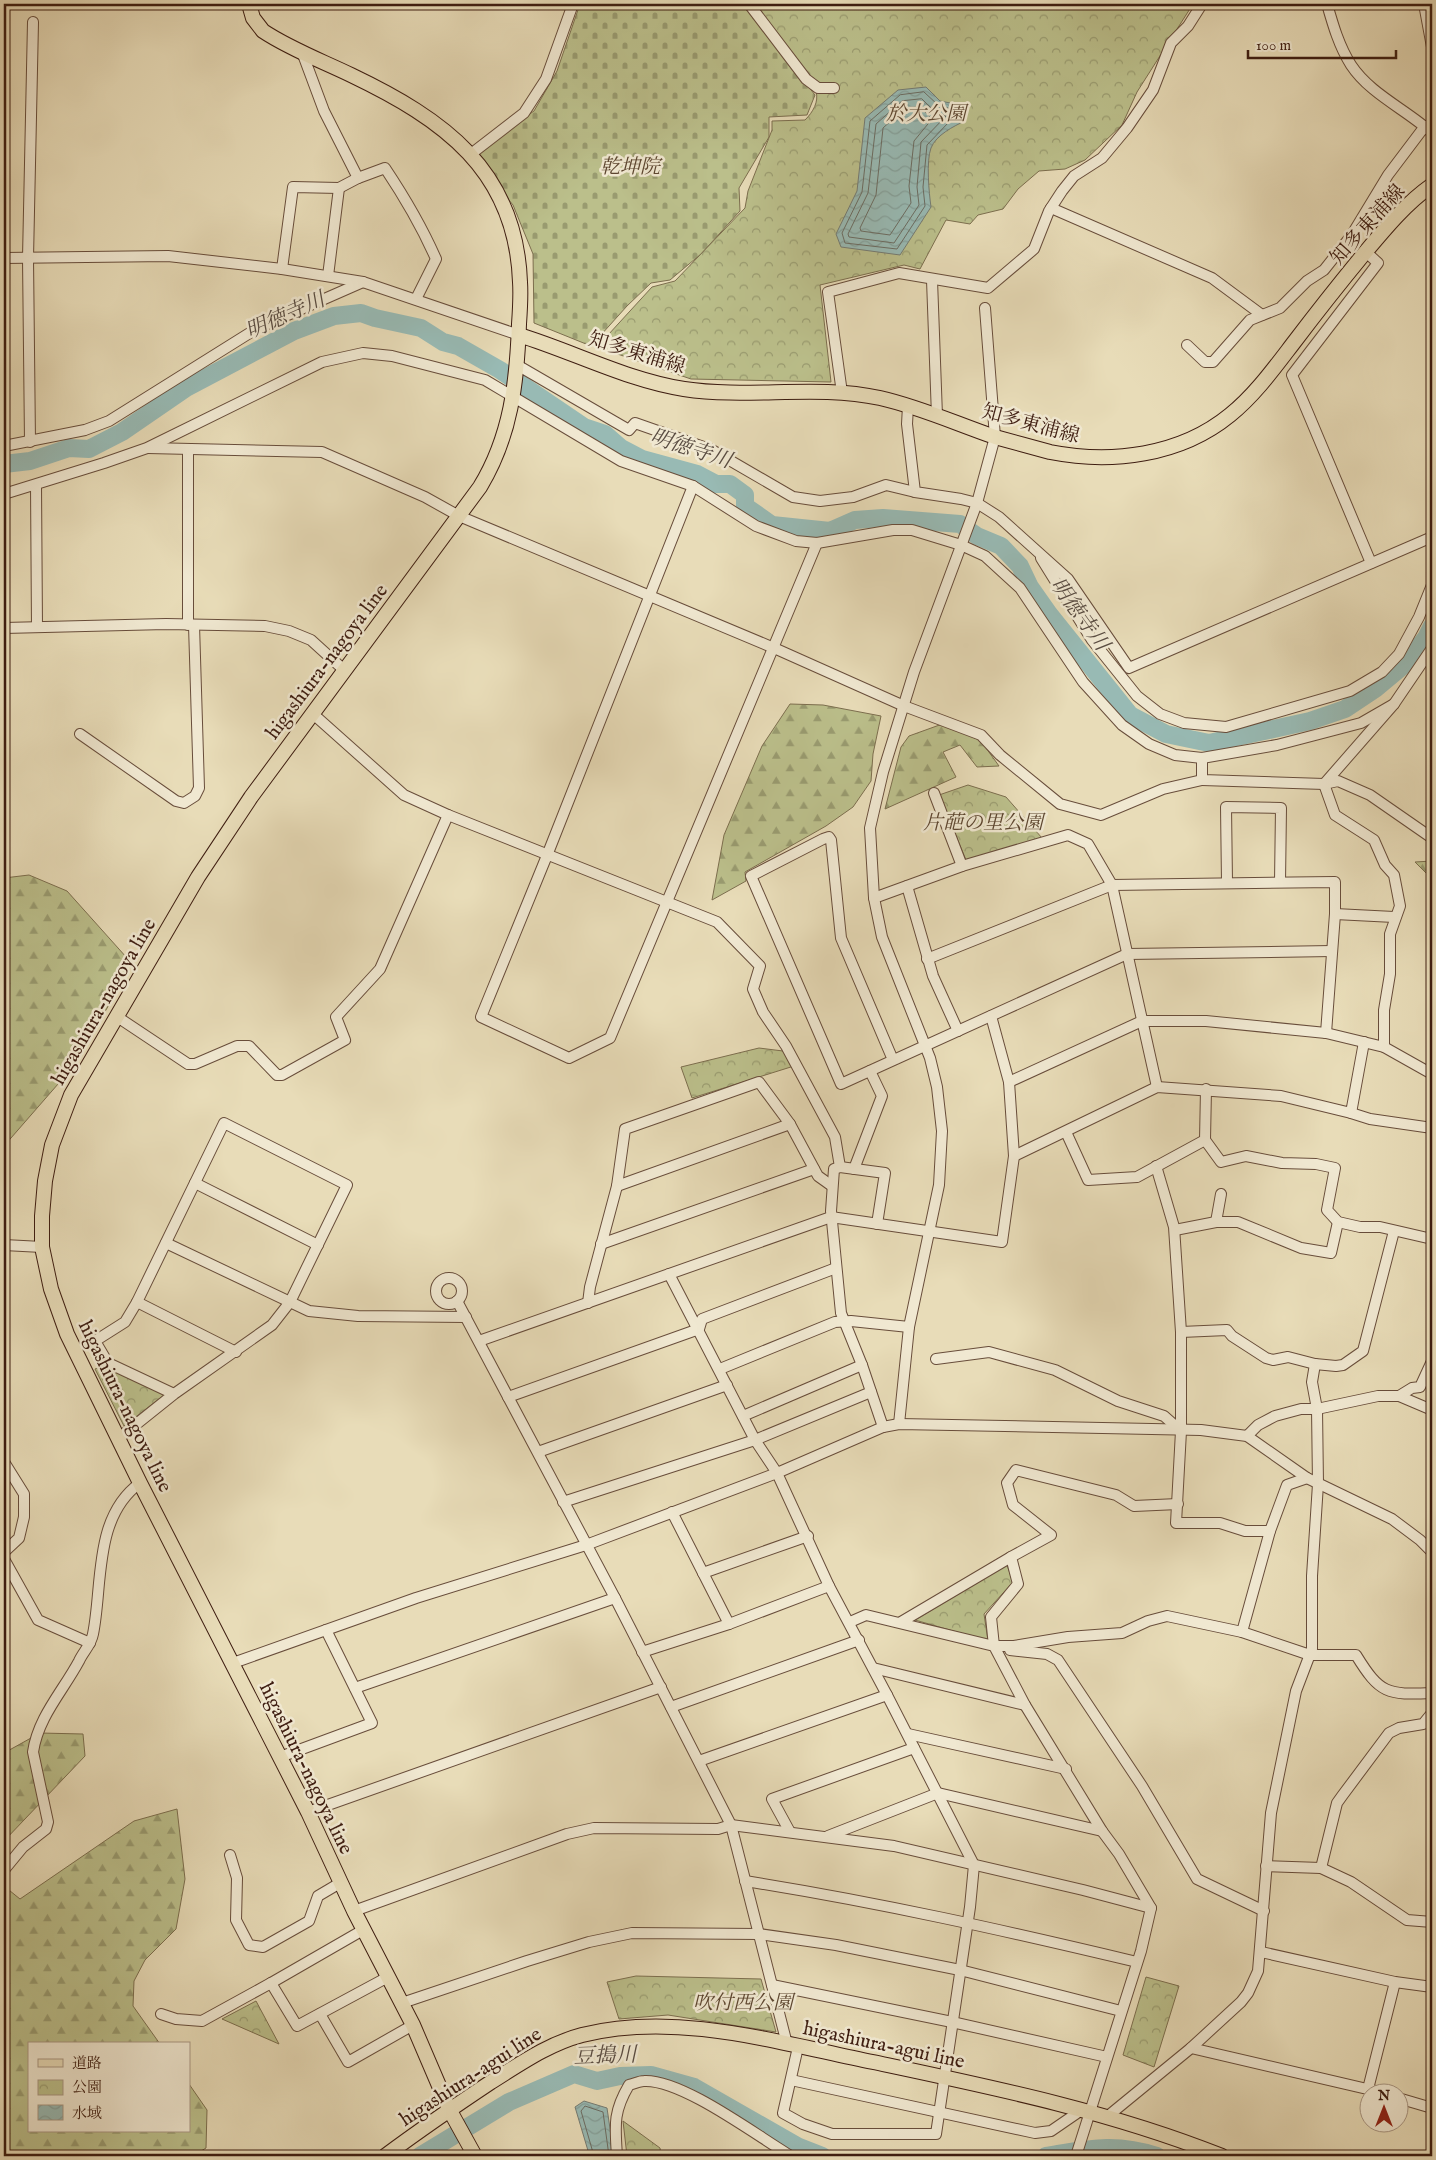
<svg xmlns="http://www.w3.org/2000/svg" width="1436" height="2160" font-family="'IM FELL English','Noto Serif JP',serif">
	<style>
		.forest { fill: url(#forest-firs); stroke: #7c6e4e }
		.cemetery { fill: url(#cemetery-stones); stroke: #7c6e4e }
		.park { fill: url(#park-crowns); stroke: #7c6e4e }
		.water { fill: url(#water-waves); stroke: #747b73 }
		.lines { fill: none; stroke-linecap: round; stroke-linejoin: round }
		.shore { stroke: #6b6c62; stroke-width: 1 }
		.river { stroke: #98bab4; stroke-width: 18 }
		.minor-casing { stroke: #684d3b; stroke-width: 12 }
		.major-casing { stroke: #3e1d11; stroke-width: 16 }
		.minor { stroke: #f0e8d1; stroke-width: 10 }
		.major { stroke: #e8dcb8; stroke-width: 14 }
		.labels { text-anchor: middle; stroke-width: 5; stroke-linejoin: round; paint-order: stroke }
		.park-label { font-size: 20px; font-style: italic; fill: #5d4630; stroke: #f0e8d1 }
		.street-label { font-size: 20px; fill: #3e1d11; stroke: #f0e8d1 }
		.water-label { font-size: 21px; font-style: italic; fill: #594c42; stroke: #f0e8d1 }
	</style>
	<defs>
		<pattern id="forest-firs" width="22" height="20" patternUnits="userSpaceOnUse" patternTransform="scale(1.25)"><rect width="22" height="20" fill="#bbbf8b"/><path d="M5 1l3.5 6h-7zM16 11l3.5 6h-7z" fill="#999b70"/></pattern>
		<pattern id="cemetery-stones" width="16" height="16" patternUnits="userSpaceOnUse" patternTransform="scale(1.25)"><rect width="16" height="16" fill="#bbbf8b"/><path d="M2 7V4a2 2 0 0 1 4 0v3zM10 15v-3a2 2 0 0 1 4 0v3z" fill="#999b70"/></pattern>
		<pattern id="park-crowns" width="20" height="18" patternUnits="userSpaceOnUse" patternTransform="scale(1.25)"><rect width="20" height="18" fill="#bbbf8b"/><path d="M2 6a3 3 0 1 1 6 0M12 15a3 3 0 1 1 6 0" fill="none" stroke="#999b70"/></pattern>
		<pattern id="water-waves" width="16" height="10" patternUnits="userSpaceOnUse" patternTransform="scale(1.25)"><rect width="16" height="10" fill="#98bab4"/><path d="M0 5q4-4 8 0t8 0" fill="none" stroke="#849f9a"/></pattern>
	</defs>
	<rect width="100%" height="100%" fill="#e8dcb8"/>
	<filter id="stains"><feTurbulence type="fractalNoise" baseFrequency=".004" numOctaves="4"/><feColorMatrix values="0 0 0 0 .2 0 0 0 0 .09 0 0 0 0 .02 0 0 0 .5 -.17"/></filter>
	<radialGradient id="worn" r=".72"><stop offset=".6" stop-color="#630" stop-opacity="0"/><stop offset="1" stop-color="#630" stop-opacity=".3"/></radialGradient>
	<g class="forest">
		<polygon points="790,704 823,705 881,716 873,754 871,781 853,807 826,826 745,872 746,881 712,900 724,835 762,746"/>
		<polygon points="945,723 981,741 999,766 977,767 960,745 943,752 956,777 885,809 901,747 909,736"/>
		<polygon points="1432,861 1432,879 1415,862"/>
		<polygon points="29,875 67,891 127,958 127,974 72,1068 4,1146 4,878"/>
		<polygon points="40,1733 83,1734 85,1756 4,1841 4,1753"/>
		<polygon points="177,1809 185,1879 176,1929 145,1960 134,1981 133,2006 160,2044 29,2044 29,2131 189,2131 189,2084 207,2110 206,2148 193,2156 4,2156 4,1886 20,1899 134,1821"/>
	</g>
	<polygon class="cemetery" points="580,4 744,4 815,95 807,115 769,117 769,137 739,188 740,211 701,254 670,280 651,283 627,306 591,346 534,323 533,254 513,205 471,154 534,111 557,71"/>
	<g class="park">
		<path d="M753,4H1193L1137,92L1122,125L1085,160L1065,169L1039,171L1018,189L1003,209L978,215L970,224L946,220L920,269L904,265L820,285L831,382L691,379L597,347L652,287L675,281L745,208L748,191L772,130V121L805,120C813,112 819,102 816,91Z"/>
		<polygon points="968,785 1006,797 1042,838 966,860 939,795"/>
		<polygon points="759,1048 783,1051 794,1066 692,1098 681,1067"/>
		<polygon points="105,1365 164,1395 124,1426 95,1369"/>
		<polygon points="1007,1565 1013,1582 984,1614 988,1641 915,1620"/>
		<polygon points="636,1976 761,1979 776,2032 668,2015 619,2019 607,1982"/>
		<polygon points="1146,1977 1179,1986 1154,2067 1123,2055"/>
		<polygon points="256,2001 279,2044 222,2019"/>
		<polygon points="623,2121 660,2148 661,2156 627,2156"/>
	</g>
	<g class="water">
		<path d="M926,87L940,101L966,106L965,121C954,126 936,135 931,148C926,161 929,193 931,207L900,255L841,247L836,234L857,191L865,118L898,90Z"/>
		<polygon points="584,2101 607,2108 614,2156 584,2156 589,2154 575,2107"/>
	</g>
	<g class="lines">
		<g class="shore">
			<polygon points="924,92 938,105 961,112 960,118 948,123 927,145 923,187 925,206 897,249 845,243 842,233 862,192 870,121 900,95"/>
			<polygon points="922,99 933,110 946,116 921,142 917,187 919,205 894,243 849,237 848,234 868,193 876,124 902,101"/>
			<polygon points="920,107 932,119 914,141 909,186 911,203 890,235 861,231 860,228 876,195 883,128 905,108"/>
			<polyline points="594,2156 581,2111 585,2106 603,2112 609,2156"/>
		</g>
		<g class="river">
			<polyline points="4,464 30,461 69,448 89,449 122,432 186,388 294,331 334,316 361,313 375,318 421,328 443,342 458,346 500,370 584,427 605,434 621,448 642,459 697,474 716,484 730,484 745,495 745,506 772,525 830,531 855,520 883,518 960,524 977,536 1001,546 1020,566 1030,587 1049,614 1130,715 1166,734 1209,743 1310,721 1345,709 1375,689 1405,664 1426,638 1432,626"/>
			<polyline points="420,2156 509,2102 574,2074 597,2081 620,2076 651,2075 694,2087 799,2147 822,2156"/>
			<path d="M1046,2156C1088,2149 1115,2142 1157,2156"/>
		</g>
		<defs>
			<g id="minor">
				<polyline points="749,4 806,79 818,88 834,88"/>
				<path d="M1327,4C1333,25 1339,46 1351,65C1370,94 1407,110 1432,133"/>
				<polyline points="1424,4 1432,47"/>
				<path d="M302,52L324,111L358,178L385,168C405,198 422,227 436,259L416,299"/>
				<polyline points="471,154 524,113 546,79 573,4"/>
				<polyline points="1051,208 1212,278 1262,315"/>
				<polyline points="1366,252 1378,263 1292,375 1371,563"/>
				<polyline points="4,258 168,256 282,269 363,282 519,335"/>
				<polyline points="282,269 293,187 339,188 358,178"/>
				<polyline points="328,276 339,188"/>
				<polyline points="932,280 937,416"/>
				<polyline points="1187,345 1205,362 1213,362 1250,320 1280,308 1307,281 1324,270 1351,236 1388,175 1425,126"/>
				<polyline points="517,365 629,430 635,423 712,450 793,497 820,501 853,497 886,485 915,492"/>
				<polyline points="842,393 828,292 899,273 988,288 1034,249 1049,211 1062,191 1074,176 1102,158 1127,128 1153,90 1171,43 1188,26 1202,4"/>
				<polyline points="908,406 907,424 915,492 961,499 977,503 999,517 1068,579 1129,668 1432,537"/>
				<polyline points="30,442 28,258 33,22"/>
				<polyline points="4,446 85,430 109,421 256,329 363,282"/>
				<polyline points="148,448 322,452 425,497 459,516 774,648 904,706 981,735 1000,755 1060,804 1101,815 1163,789 1202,780"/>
				<polyline points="188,449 188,625"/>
				<polyline points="36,485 37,627"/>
				<polyline points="693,486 548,853 481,1017 569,1058 610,1038 817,543"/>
				<polyline points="4,494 104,463 147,448 322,362 363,353 392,356 485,380 621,461 693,486 756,526 796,541 817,543 893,530 912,530 961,545 985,556 1020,588 1083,682 1122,725 1149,744 1175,755 1202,758 1277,745 1361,723 1394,704"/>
				<polyline points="1041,558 1092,640 1137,696 1160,714 1184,723 1226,727 1350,691 1382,672 1399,654 1419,617 1432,585"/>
				<polyline points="4,628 166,624 265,626 289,631 311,640 344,670"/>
				<polyline points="312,713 404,795 448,815 717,922 760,966 753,989 763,1012 786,1046 835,1137 840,1167"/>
				<polyline points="80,734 176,801 184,803 195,796 199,788 194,625"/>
				<polyline points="1202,758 1202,780 1324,784 1338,781 1370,795 1432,838"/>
				<polyline points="1325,783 1394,704 1432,648"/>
				<polyline points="1324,784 1335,815 1374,840 1385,865 1394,875 1400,906 1390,934 1390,974 1384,1010 1384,1047"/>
				<polyline points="934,793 962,866"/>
				<polyline points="1227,882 1226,807 1281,808 1280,882"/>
				<polyline points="907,886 933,976 958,1031"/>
				<polyline points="874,898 962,866 1068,835 1088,844 1112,885 1157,1087"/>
				<polyline points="1335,914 1394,917"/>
				<polyline points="927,959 1112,885 1335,882 1335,914 1326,1033"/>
				<polyline points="116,1016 188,1064 195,1064 237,1046 249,1046 277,1075 282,1075 345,1040 336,1017 380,969 448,815"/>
				<polyline points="893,1060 841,938 831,840 829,837 823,839 751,876 841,1084 1127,954 1332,951"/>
				<polyline points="1009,1082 1142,1021 1206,1021 1326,1033 1384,1047 1432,1074"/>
				<polyline points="1351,1113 1370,1119 1432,1128"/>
				<polyline points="1066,1132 1088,1180 1137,1177 1205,1140 1206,1089"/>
				<polyline points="1205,1140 1221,1162 1246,1156 1282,1163 1316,1164 1335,1168 1327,1210 1338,1222 1360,1227 1380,1227 1432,1239"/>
				<polyline points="1014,1156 1157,1087 1281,1096 1351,1113 1364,1042"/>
				<polyline points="1156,1166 1174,1227 1181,1332 1181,1431 1176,1523 1220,1523 1245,1531 1270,1531"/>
				<polyline points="854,1169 882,1096 870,1071"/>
				<polyline points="195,1183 318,1245"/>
				<polyline points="617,1186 790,1124"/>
				<polyline points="1216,1222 1221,1194"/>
				<polyline points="877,1224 885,1173 840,1167 834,1169 831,1211 841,1313 862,1365 883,1427"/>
				<polyline points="1175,1230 1216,1222 1238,1222 1301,1248 1331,1253 1338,1222"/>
				<polyline points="166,1243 309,1311 358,1316 466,1317"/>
				<polyline points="601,1244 814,1169"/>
				<polyline points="4,1245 42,1247"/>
				<polyline points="669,1274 755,1440 777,1473 829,1586 887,1695 974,1865 970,1907 936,2134 832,2134 803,2124 783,2113 798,2047"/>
				<circle cx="449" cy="1291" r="13"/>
				<polyline points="457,1301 615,1598 731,1825 787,2044"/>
				<polyline points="137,1302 236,1352"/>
				<polyline points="588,1303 590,1287 617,1186 625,1129 759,1082 790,1124 818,1176 832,1186"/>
				<polyline points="4,1314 4,1364"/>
				<polyline points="1181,1332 1227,1330 1232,1336 1266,1358 1273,1360 1288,1357 1315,1364 1336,1366 1343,1365 1363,1351 1394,1231"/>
				<polyline points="479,1341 831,1217 1002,1242 1014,1156 1009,1082 991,1016"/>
				<polyline points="936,1359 989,1352 1055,1370 1118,1401 1164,1416 1181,1431"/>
				<polyline points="720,1369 835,1322 851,1321 909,1327"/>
				<polyline points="1399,1396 1412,1388 1420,1387 1432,1361"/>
				<polyline points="508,1397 699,1329 702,1319 836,1268"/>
				<polyline points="743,1416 862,1365"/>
				<polyline points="899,1424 909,1327 939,1185 942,1131 937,1087 930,1058 882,937 874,898 870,828 883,772 914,672 977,503 995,437 985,308"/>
				<polyline points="1247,1436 1258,1425 1275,1416 1301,1409 1317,1409 1378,1396 1399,1396 1432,1410"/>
				<polyline points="119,1438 174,1394 272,1325 290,1302 347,1185 224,1123 137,1302 125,1322 95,1341 108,1363 174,1394"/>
				<polyline points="538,1452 727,1385"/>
				<polyline points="4,1462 24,1494 24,1517 19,1538 4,1552"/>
				<polyline points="563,1502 755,1440 871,1392"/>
				<polyline points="672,1512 729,1624"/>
				<polyline points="4,1559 38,1620 90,1643"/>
				<polyline points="703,1573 808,1536"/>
				<polyline points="850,1622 866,1615 994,1646 1025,1705 1102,1831 1119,1854 1151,1908 1141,1951 1076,2156"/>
				<polyline points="901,1622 1011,1557"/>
				<polyline points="1242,1632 1270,1531 1287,1485 1307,1478"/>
				<path d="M994,1646H1014L1068,1637L1122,1633L1148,1621L1167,1616L1242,1632L1310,1655H1356C1380,1694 1387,1695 1432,1693"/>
				<polyline points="994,1646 991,1617 1018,1584 1011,1557 1051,1535 1013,1505 1007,1483 1016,1470 1116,1495 1134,1506 1178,1504"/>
				<polyline points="1010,1650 1047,1654 1058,1660 1142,1786 1197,1879 1264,1911"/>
				<polyline points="642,1652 729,1624 829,1586"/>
				<polyline points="233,1663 416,1598 586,1545 777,1473 883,1427 899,1424 1201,1430 1247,1436 1307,1478 1392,1519 1420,1540 1432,1552"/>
				<polyline points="873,1668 1025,1705"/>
				<polyline points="355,1688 615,1598"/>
				<polyline points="671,1707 859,1640"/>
				<polyline points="908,1734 1066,1769"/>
				<polyline points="280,1757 372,1723 326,1630"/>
				<polyline points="699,1761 887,1695"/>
				<polyline points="308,1812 661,1687"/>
				<polyline points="790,1832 772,1799 914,1748"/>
				<polyline points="828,1836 938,1793 1102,1831"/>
				<polyline points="230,1855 237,1878 236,1920 249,1945 263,1947 309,1921 318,1896 340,1883"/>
				<polyline points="1266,1866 1321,1868 1351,1882 1407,1920 1432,1922"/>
				<polyline points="1321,1868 1337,1803 1342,1796 1389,1733 1399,1728 1423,1724 1432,1713"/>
				<path d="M4,1870L23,1847L46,1829L48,1822L33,1752C38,1717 63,1691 79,1661C83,1652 91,1645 93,1634C103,1585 93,1517 140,1483"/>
				<path d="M745,1881C878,1902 1007,1931 1137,1962"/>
				<polyline points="354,1911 567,1834 594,1828 718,1829 731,1825 894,1846 1083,1890 1151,1908"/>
				<polyline points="363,1930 271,1983 297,2026 388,1977"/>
				<polyline points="1261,1952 1395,1982 1432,1987"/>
				<polyline points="772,1985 952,2022 1107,2057"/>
				<polyline points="402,2003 527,1961 589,1942 632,1933 759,1934 836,1945 960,1970 1121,2011"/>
				<polyline points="161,2014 176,2019 202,2021 271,1983"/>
				<polyline points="320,2014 348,2062 413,2025"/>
				<polyline points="1191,2048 1380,2092"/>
				<polyline points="791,2080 1035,2133 1051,2131 1083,2109"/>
				<polyline points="1368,2089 1395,1982"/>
				<polyline points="1398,2098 1432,2108"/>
				<polyline points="1108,2116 1191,2048 1241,2002 1248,1993 1258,1971 1271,1813 1296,1691 1312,1649 1312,1576 1318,1484 1317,1409 1312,1382 1315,1364"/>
				<path d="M617,2156C615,2125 613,2112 629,2085C634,2084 639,2081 644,2081C682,2079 757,2136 791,2156"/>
			</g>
			<g id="major">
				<path d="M249,4L253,18L263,31C290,49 322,61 351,75C443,119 516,170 520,282C521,296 520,310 519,324C517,382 511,436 480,487L251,797L198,877L71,1095L52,1145L45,1181L42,1216V1247L51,1289L67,1334L140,1483L308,1812L354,1911L413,2025L449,2109L475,2156"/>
				<path d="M519,335C574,352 627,380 684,389C749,399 816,384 880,398C920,407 957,424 995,437C1013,442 1032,447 1050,452C1111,464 1180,456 1230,415C1255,395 1275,367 1295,341C1317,312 1340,283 1363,255C1384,230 1405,204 1432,185"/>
				<path d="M385,2156C420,2130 455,2106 491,2082C520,2064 548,2044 582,2035C677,2011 779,2043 873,2062C991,2087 1109,2111 1222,2156"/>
			</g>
		</defs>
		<use href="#minor" class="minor-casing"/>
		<use href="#major" class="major-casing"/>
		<use href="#minor" class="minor"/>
		<use href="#major" class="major"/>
	</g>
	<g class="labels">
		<g class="park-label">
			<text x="926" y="120">於大公園</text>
			<text x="630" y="173">乾坤院</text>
			<text x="983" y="829">片葩の里公園</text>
			<text x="743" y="2009">吹付西公園</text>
		</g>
		<g class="street-label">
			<text transform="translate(1367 224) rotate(-48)" y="7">知多東浦線</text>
			<text transform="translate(637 352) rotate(17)" y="7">知多東浦線</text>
			<text transform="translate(1031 423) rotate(15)" y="7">知多東浦線</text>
			<text transform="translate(326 661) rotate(-53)" y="7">higashiura-nagoya line</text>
			<text transform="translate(103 1001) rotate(-60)" y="7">higashiura-nagoya line</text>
			<text transform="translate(126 1406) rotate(64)" y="7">higashiura-nagoya line</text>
			<text transform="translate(307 1768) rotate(64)" y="7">higashiura-nagoya line</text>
			<text transform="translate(884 2044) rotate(12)" y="7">higashiura-agui line</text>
			<text transform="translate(470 2076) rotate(-33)" y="7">higashiura-agui line</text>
		</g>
		<g class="water-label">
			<text transform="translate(285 315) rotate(-24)" y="7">明徳寺川</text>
			<text transform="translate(691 448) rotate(18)" y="7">明徳寺川</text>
			<text transform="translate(1080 614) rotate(54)" y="7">明徳寺川</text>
			<text transform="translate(605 2055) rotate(-2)" y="7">豆搗川</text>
		</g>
	</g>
	<rect width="1436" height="2160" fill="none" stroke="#e8dcb8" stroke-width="20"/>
	<rect x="5" y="5" width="1426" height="2150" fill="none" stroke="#3e1d11" stroke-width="2.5"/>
	<rect x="10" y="10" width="1416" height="2140" fill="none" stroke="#3e1d11"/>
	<rect x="28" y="2042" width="162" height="90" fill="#f0e8d1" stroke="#a99784"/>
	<rect x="38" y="2059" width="25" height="8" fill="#e8dcb8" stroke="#a99784"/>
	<text x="72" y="2068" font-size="15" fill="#3e1d11">道路</text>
	<rect x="38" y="2080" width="25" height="15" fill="url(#park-crowns)" stroke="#a99784"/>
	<text x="72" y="2092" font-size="15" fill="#3e1d11">公園</text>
	<rect x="38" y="2105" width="25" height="15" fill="url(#water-waves)" stroke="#a99784"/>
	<text x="72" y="2118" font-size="15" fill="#3e1d11">水域</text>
	<g transform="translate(1384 2108)"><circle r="24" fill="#f0e8d1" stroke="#a99784"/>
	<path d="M0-4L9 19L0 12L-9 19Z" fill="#8f2418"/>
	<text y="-8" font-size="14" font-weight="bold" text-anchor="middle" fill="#3e1d11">N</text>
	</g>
	<path d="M1248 50v8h148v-8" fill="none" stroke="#3e1d11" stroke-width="2.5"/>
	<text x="1256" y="50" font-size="15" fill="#3e1d11" stroke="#f0e8d1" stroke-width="4" paint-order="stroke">100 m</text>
	<rect width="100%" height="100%" filter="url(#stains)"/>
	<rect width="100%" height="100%" fill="url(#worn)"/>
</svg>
